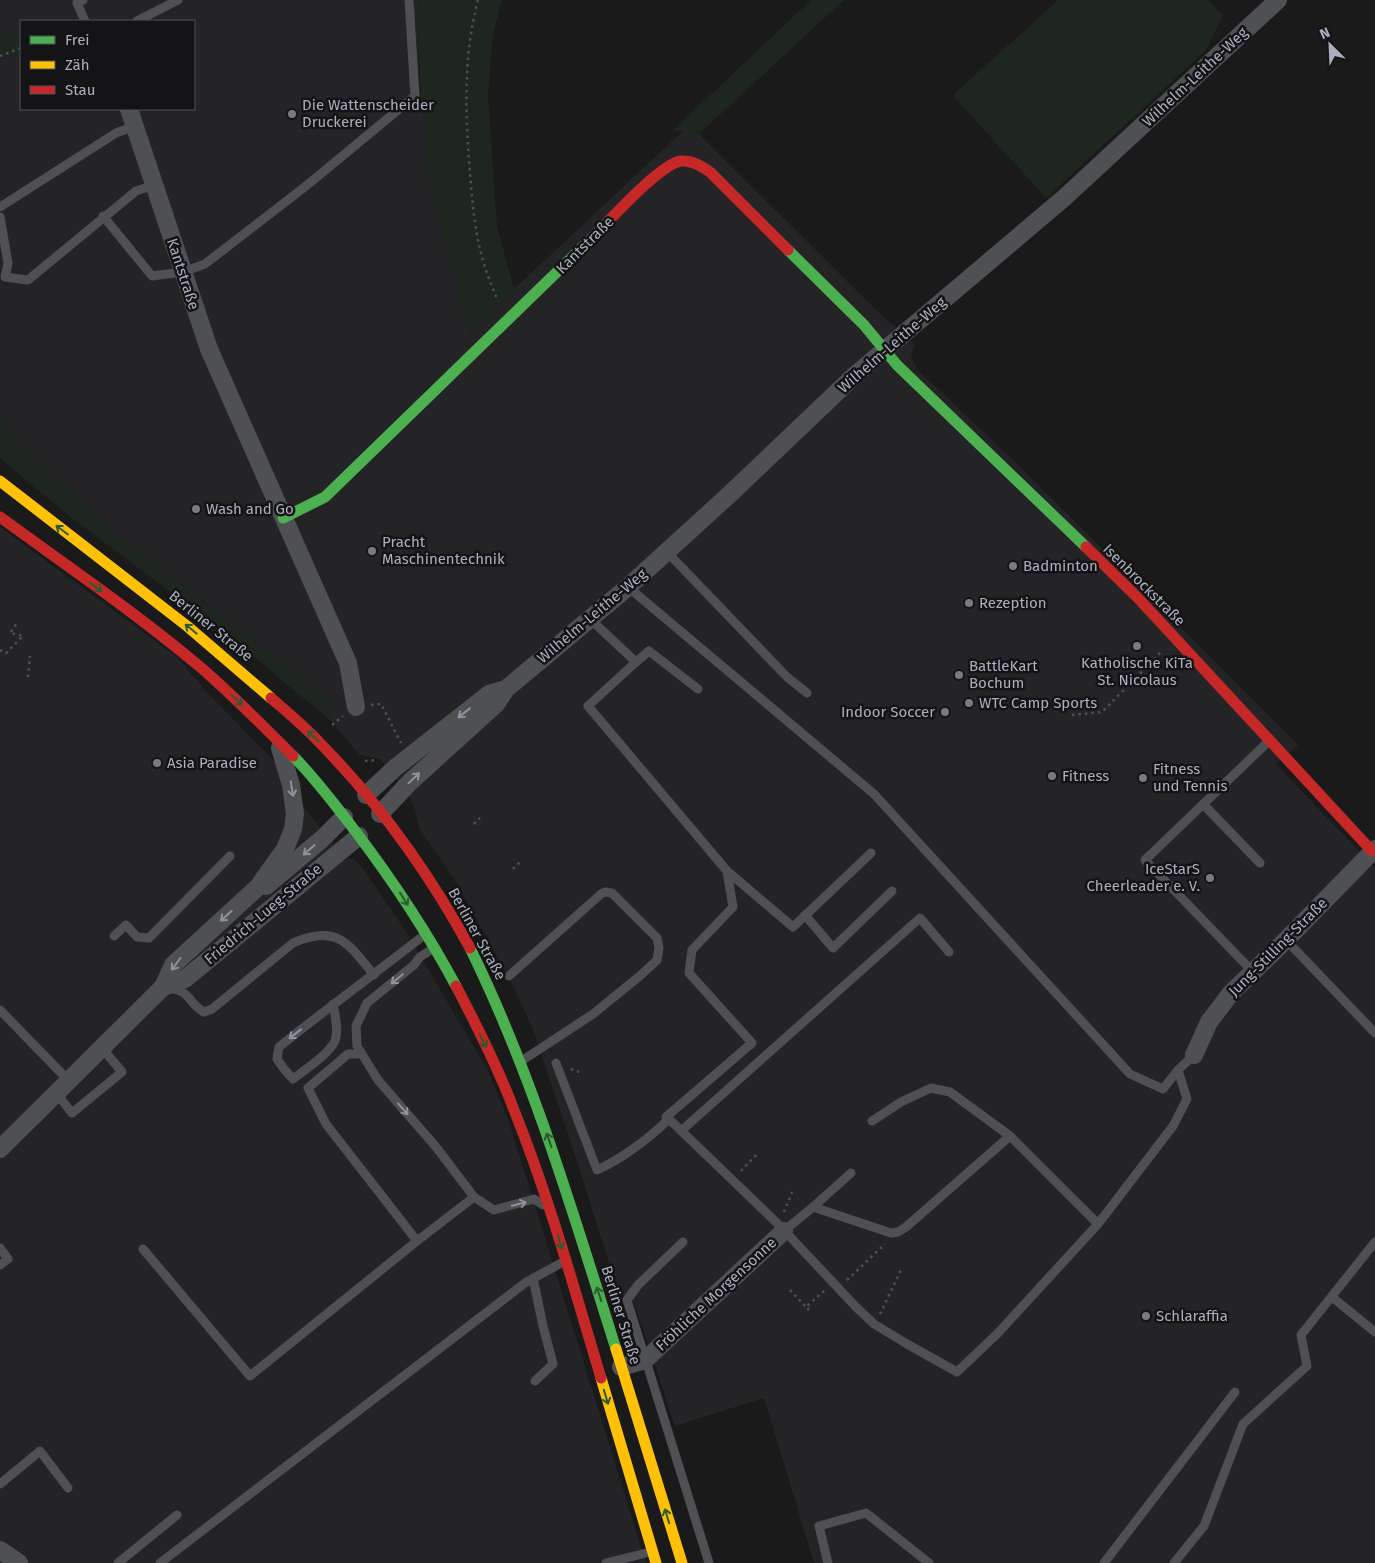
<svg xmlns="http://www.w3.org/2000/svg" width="1375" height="1563" font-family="'Fira Sans',sans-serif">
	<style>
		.built { fill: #242427 }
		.green { fill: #1d261f }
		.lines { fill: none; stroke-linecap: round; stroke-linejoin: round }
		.path { stroke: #505155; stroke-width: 2.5; stroke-dasharray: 2.5 4; stroke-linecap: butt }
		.lane { stroke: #4e5054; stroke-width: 9 }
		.street { stroke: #4e5054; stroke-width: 18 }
		.fast { stroke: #4caf50; stroke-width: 11 }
		.slow { stroke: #ffc107; stroke-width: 11 }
		.jam { stroke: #c62828; stroke-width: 11 }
		.oneway { stroke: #2d5a31 }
		.oneway2 { stroke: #8f929e }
		.poi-dot { fill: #787b84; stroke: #141417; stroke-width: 2 }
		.labels { text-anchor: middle; stroke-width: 5; stroke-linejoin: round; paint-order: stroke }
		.street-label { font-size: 15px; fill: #abafbd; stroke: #141417 }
		.poi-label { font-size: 15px; fill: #abafbd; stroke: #141417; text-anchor: start }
	</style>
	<rect width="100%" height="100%" fill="#1a1a1b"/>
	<g class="built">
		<polygon points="0,0 420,0 418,10 419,79 426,155 470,335 514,289 683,131 699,134 874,308 915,345 911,354 913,361 918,370 1010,457 1298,745 1276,764 1374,867 1375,867 1375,1563 814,1563 764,1398 675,1426 634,1302 619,1294 566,1127 532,1027 513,986 455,880 419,828 415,809 408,794 380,759 360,755 331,721 331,700 127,542 40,463 0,420 0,60 21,52 21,109 194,109 194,21 21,21 21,28 0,37"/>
		<polygon points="0,527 178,658 204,689 277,764 285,784 344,858 354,859 362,867 405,930 487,1069 508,1119 646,1563 0,1563"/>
	</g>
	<g class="green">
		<path d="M420,0H502L493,34L488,95L497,226L514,289L470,335C454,276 434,215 426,154C420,106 419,58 418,10Z"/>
		<polygon points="811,0 844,0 699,134 673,130"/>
		<polygon points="1058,0 1209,0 1223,16 1206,50 1046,198 955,98 955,93"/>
		<polygon points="21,28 21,52 0,60 0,37"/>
		<polygon points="0,420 40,463 127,542 331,700 331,721 230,637 69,516 0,458"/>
	</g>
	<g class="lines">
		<g class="path">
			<path d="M478,0C464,53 465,106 469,160C472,197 474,237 487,273C490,282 494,292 498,301"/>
			<polyline points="0,56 21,48"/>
			<polyline points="0,650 6,653 23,636 10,633 18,622"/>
			<polyline points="28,677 30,656"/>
			<polyline points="371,705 381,704 401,743"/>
			<polyline points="1072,715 1102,712 1162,651"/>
			<polyline points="332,725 343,716"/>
			<polyline points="365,761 377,760"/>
			<polyline points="474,824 480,818"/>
			<polyline points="513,869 520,862"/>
			<polyline points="571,1069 579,1072"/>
			<polyline points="741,1171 757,1154"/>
			<polyline points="784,1212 792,1192"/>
			<polyline points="847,1280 885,1244"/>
			<polyline points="790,1290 806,1307"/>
			<polyline points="809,1310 806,1307 825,1290"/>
			<polyline points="880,1314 901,1270"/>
		</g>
		<g class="lane">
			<polyline points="83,0 77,3 85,21"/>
			<polyline points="137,21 178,0"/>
			<polyline points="0,207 116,133 135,126"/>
			<polyline points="103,216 152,276 183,272 205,264 306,186 415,96 409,0"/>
			<polyline points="0,217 8,263 5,277 28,280 136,191 155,185"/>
			<polyline points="667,552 787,677 807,693"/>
			<polyline points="628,587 874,794 1130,1074 1163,1089 1178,1070 1194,1055"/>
			<polyline points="590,619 636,662 649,651 698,689"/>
			<polyline points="636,662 588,706 727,871 733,907 692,950 689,973 752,1043 666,1117 669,1119"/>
			<polyline points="1203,804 1260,863"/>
			<polyline points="727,871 793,927 871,853"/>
			<polyline points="805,915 833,948 892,891"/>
			<polyline points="114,936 126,925 137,937 149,938 230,856"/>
			<polyline points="1286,940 1375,1033"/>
			<polyline points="432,949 420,957 414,965 367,1003 356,1026 357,1046 378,1080 436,1147 474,1197 494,1210 534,1199 543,1205"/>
			<polyline points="1253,972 1145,860 1269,741"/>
			<polyline points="509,976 601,894 605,892 612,893 657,938 659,948 657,960 641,975 593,1014 523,1060"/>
			<path d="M169,988C191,991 188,1003 204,1012L212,1009L293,943C337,924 348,943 374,975"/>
			<path d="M333,1004C335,1014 339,1031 335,1041C328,1055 306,1069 293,1079L284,1069L277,1059L279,1047C326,1009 376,973 423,936"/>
			<polyline points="0,1010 69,1081"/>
			<polyline points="361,1054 348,1054 308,1088 326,1124 417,1241 474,1197"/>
			<path d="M556,1063L597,1170C625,1157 647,1140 669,1119L779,1225L856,1307L874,1324L907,1344L957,1372L998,1333L1098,1224L1010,1136"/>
			<polyline points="57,1094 72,1113 122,1072 102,1048"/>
			<polyline points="681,1131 920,918 949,952"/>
			<polyline points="813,1207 891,1233 898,1232 906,1227 1010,1136 950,1092 931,1088 901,1102 872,1121"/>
			<polyline points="1098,1224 1173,1126 1187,1099 1178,1070"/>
			<polyline points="784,1231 813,1207 851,1173"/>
			<polyline points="683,1242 638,1285 627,1300 709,1563"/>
			<polyline points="0,1248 8,1259 0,1265"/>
			<polyline points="143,1249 250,1376 417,1241"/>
			<polyline points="533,1278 543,1326 553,1364 535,1381"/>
			<polyline points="1332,1297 1375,1332"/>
			<polyline points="0,1484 40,1451 68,1488"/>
			<polyline points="118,1563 177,1515"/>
			<polyline points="160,1563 525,1283 563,1262"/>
			<polyline points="606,1563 650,1552"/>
			<polyline points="828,1563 819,1526 866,1513 929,1563"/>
			<polyline points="1104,1563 1235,1392"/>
			<polyline points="1174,1563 1204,1526 1243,1424 1307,1366 1301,1335 1375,1242"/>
		</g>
		<g class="street">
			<polyline points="129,109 209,349 348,663 356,707"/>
			<polyline points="366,795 396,767 489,694 506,689"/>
			<polyline points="380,814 409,783 496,704 506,689 628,587 730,494 855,375 1064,198 1278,0"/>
			<polyline points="266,886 322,839 344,817"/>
			<polyline points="163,987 185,979 359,836"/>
			<polyline points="1194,1055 1209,1022 1231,993 1286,940 1375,849"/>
			<polyline points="0,1149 163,987 173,965 258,887 285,849 293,829 295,814 291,785 280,748"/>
			<polyline points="621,1367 645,1360 784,1231"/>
			<polyline points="0,1550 19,1563"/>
		</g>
		<g class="fast">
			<polyline points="788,250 864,325 897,365 1086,547"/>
			<polyline points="283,518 325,497 593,237"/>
			<path d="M293,756C316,779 336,806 356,832C393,881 427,932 456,986"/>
			<path d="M470,948C533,1076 573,1213 616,1349"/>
		</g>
		<g class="slow">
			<polyline points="0,481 187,626 271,698"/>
			<polyline points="616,1349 682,1563"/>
			<polyline points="601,1378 656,1563"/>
		</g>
		<g class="jam">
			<path d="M593,237C610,220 660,164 681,161C692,160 701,166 710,172L788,250"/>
			<path d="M0,517C67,566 136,613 199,666C232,694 262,725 293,756"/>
			<polyline points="1086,547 1138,598 1372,851"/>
			<path d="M271,698C287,712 304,726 319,742C379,803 429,873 470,948"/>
			<path d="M456,986C477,1026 498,1067 514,1110C549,1197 574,1288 601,1378"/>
		</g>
	</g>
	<defs><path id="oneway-shaft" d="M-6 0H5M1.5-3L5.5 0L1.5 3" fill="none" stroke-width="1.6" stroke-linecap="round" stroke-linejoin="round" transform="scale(1.25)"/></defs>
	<g class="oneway">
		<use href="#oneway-shaft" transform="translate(62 530) rotate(-143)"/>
		<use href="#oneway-shaft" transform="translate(96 587) rotate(36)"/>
		<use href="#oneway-shaft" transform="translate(191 629) rotate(-141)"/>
		<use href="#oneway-shaft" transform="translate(237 700) rotate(43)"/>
		<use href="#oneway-shaft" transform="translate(313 736) rotate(-136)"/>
		<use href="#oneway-shaft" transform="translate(404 899) rotate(58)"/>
		<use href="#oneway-shaft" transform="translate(483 1041) rotate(64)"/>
		<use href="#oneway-shaft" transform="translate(549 1140) rotate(-109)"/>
		<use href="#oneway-shaft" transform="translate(560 1242) rotate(73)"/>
		<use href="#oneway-shaft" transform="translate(599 1294) rotate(-108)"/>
		<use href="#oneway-shaft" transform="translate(606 1397) rotate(73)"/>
		<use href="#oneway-shaft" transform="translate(667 1516) rotate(-107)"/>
	</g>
	<g class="oneway2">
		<use href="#oneway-shaft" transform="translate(464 713) rotate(142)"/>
		<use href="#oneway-shaft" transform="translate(414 778) rotate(-43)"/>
		<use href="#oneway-shaft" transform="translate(292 789) rotate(81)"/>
		<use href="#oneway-shaft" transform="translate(309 850) rotate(139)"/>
		<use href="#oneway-shaft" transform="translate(226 916) rotate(138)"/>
		<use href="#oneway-shaft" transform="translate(176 964) rotate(127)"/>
		<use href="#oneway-shaft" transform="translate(397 979) rotate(141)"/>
		<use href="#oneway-shaft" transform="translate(295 1034) rotate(142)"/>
		<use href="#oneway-shaft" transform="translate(403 1109) rotate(49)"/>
		<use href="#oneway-shaft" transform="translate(519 1204) rotate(-14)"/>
	</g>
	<g class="poi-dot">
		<circle cx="292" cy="114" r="5"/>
		<circle cx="196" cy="509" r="5"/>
		<circle cx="372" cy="551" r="5"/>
		<circle cx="1013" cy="566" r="5"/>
		<circle cx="969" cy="603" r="5"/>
		<circle cx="1137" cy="646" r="5"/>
		<circle cx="959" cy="675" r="5"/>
		<circle cx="969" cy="703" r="5"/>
		<circle cx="945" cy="712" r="5"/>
		<circle cx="157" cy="763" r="5"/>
		<circle cx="1052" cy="776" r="5"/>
		<circle cx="1143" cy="778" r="5"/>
		<circle cx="1210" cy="878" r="5"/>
		<circle cx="1146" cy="1316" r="5"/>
	</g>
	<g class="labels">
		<g class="street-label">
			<text transform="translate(1195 77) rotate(-43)" y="5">Wilhelm-Leithe-Weg</text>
			<text transform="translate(585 245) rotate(-45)" y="5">Kantstraße</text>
			<text transform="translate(183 274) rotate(72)" y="5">Kantstraße</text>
			<text transform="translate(892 345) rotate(-41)" y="5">Wilhelm-Leithe-Weg</text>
			<text transform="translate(1144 585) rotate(45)" y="5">Isenbrockstraße</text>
			<text transform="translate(592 616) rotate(-40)" y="5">Wilhelm-Leithe-Weg</text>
			<text transform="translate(211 626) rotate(39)" y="5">Berliner Straße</text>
			<text transform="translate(263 914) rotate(-40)" y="5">Friedrich-Lueg-Straße</text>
			<text transform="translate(477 934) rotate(61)" y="5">Berliner Straße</text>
			<text transform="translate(1278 947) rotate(-45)" y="5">Jung-Stilling-Straße</text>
			<text transform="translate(716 1294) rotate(-43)" y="5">Fröhliche Morgensonne</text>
			<text transform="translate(621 1315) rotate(73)" y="5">Berliner Straße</text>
		</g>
		<g class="poi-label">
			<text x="302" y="110">Die Wattenscheider<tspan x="302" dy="17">Druckerei</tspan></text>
			<text x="206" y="514">Wash and Go</text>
			<text x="382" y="547">Pracht<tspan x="382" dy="17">Maschinentechnik</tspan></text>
			<text x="1023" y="571">Badminton</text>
			<text x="979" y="608">Rezeption</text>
			<text x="1137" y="668" text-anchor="middle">Katholische KiTa<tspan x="1137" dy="17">St. Nicolaus</tspan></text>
			<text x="969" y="671">BattleKart<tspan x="969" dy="17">Bochum</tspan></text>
			<text x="979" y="708">WTC Camp Sports</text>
			<text x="935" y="717" text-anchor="end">Indoor Soccer</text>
			<text x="167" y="768">Asia Paradise</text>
			<text x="1153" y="774">Fitness<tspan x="1153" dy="17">und Tennis</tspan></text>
			<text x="1062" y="781">Fitness</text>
			<text x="1200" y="874" text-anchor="end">IceStarS<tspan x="1200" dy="17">Cheerleader e. V.</tspan></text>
			<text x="1156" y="1321">Schlaraffia</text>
		</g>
	</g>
	<rect x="20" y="20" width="175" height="90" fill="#141417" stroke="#505259"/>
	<rect x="30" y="36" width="25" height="8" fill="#4caf50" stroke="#505259"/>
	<text x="65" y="45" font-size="15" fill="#abafbd">Frei</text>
	<rect x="30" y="61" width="25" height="8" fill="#ffc107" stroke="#505259"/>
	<text x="65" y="70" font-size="15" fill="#abafbd">Zäh</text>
	<rect x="30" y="86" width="25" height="8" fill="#c62828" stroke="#505259"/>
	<text x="65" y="95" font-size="15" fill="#abafbd">Stau</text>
	<g transform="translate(1330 45) rotate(336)" stroke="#141417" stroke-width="4" paint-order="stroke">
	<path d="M0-4L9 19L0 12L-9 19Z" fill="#abafbd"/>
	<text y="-8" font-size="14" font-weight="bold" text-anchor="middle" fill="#abafbd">N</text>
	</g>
</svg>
